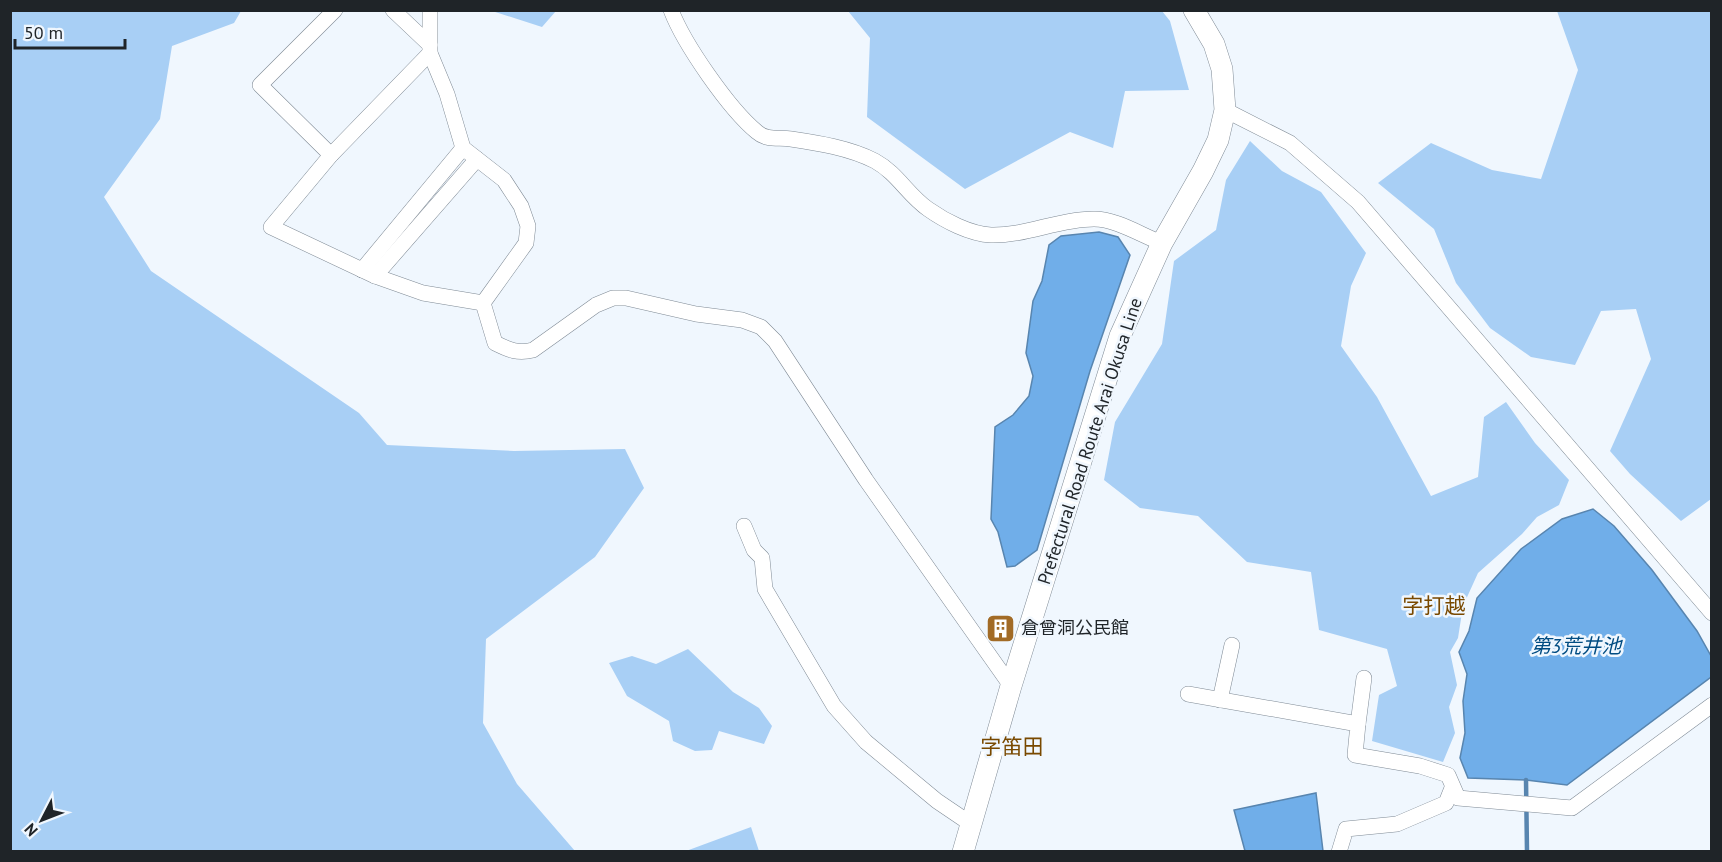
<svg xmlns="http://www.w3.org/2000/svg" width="1722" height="862" font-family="'PT Sans','Noto Sans JP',sans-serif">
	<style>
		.green { fill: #a8cff5 }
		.water { fill: #70aee9; stroke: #5885af; stroke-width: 1.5 }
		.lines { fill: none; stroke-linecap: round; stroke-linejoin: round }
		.stream { stroke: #5885af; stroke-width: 4.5 }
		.minor-casing { stroke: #7f8a95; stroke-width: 16 }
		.secondary-casing { stroke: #7f8a95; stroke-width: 22 }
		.minor { stroke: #fff; stroke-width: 15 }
		.secondary { stroke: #fff; stroke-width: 21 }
		.labels { text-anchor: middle; stroke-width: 5; stroke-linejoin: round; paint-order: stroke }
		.street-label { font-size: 18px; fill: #1f2428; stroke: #f0f7fe }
		.poi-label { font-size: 18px; fill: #1f2428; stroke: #f0f7fe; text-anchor: start }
		.water-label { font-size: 20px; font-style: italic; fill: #004c82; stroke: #f0f7fe }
		.quarter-label { font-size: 21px; fill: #794900; stroke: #f0f7fe }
	</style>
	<rect width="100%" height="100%" fill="#f0f7fe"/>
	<g class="green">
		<polygon points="10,11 241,11 234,23 172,46 160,119 104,197 151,271 359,413 387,445 514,451 625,449 644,488 595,557 486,639 483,723 517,784 575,851 11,851"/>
		<polygon points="492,11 556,10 556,11 542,27"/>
		<polygon points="848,11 1162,11 1170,21 1189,90 1125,91 1113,148 1070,132 965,189 867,117 870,38"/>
		<polygon points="1557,11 1711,11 1711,499 1681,521 1630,474 1610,451 1651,359 1636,309 1601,311 1575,365 1531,357 1490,328 1456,283 1434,229 1378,183 1431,143 1492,170 1541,179 1578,70"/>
		<polygon points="1250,141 1282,171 1321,192 1366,253 1351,286 1341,346 1377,397 1431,496 1478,477 1484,417 1506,402 1535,443 1569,480 1559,505 1537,517 1522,534 1478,573 1463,606 1458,638 1450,652 1457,685 1449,707 1455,733 1443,762 1372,741 1379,695 1397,686 1387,649 1319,630 1311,572 1247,562 1198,516 1140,508 1104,480 1115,422 1162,344 1174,261 1216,230 1226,180"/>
		<polygon points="688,649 733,692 759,708 772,726 764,744 719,731 712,750 695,751 673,741 669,721 627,696 609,663 632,656 656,664"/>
		<polygon points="751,827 759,851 686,851"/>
	</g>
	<g class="water">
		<polygon points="1099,232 1118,237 1130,255 1090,371 1037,550 1015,566 1007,567 998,532 991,519 995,427 1013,415 1029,396 1033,376 1026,353 1033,301 1042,281 1049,245 1061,236"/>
		<polygon points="1593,509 1614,526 1652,570 1697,631 1711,656 1711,677 1567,785 1526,780 1468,778 1460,758 1465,733 1463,701 1467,674 1459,652 1469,631 1477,598 1521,549 1562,519"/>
		<polygon points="1316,793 1323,851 1245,851 1234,810"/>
	</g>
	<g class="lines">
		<polyline class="stream" points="1526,780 1527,852"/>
		<defs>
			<g id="minor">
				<polyline points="335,10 260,85 331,155 271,227 375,276 423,293 483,303"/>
				<polyline points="393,10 430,45"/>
				<polyline points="430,10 430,53 447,94 463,148 504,180 521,206 528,226 526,243 483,303"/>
				<path d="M671,10C684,44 729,109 757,132C767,141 779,137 791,139C818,143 850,148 875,161C897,173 908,195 928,209C945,221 970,234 991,235C1025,236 1059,219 1094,219C1116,219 1141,235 1162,243"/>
				<polyline points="1225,110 1290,143 1358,202 1712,613"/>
				<polyline points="331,155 430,53"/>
				<polyline points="362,270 463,148"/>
				<polyline points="375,276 477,159"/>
				<path d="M483,303L495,343C509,350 518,354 533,350L596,305L613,298H626L696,314L742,320L761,327L775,341L866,480L1011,686"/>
				<polyline points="744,526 754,550 762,558 765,589 834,706 866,742 937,801 971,824"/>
				<polyline points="1188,694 1358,724 1355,755 1420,766 1448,775 1458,798 1572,808 1712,705"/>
				<polyline points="1220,700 1232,645"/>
				<polyline points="1358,724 1364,678"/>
				<polyline points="1339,852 1346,829 1397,824 1446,803 1452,788"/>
			</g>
			<polyline id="secondary" points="963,852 1011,686 1120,336 1162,243 1203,171 1218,140 1225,110 1222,69 1214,44 1194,10"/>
		</defs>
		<use href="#minor" class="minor-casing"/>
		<use href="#secondary" class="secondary-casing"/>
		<use href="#minor" class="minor"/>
		<use href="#secondary" class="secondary"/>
	</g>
	<defs>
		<symbol id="building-square" viewBox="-11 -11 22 22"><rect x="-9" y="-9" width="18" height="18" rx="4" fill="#a26b26" stroke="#f0f7fe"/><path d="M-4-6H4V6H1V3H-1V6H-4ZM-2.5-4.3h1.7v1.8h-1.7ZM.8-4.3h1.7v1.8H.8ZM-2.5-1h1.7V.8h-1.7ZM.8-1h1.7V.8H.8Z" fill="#fff"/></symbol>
	</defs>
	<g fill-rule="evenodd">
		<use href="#building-square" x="984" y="612" width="33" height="33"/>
	</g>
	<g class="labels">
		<g class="street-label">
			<text transform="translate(1090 441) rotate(-72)" y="6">Prefectural Road Route Arai Okusa Line</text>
		</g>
		<g class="poi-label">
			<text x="1021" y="634">倉曾洞公民館</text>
		</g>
		<g class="water-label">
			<text x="1576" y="653">第3荒井池</text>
		</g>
		<g class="quarter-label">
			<text x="1434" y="613">字打越</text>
			<text x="1012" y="754">字笛田</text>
		</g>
	</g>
	<rect width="1722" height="862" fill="none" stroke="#1f2428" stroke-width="24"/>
	<g transform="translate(42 820) rotate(228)" stroke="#f0f7fe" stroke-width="4.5" paint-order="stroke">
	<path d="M0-4.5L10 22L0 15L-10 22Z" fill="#1f2428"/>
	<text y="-9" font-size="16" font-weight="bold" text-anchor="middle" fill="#1f2428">N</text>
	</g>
	<path d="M15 39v9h110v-9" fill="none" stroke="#1f2428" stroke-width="3"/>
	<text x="24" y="39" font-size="18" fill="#1f2428" stroke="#f0f7fe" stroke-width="4.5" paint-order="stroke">50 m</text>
</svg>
